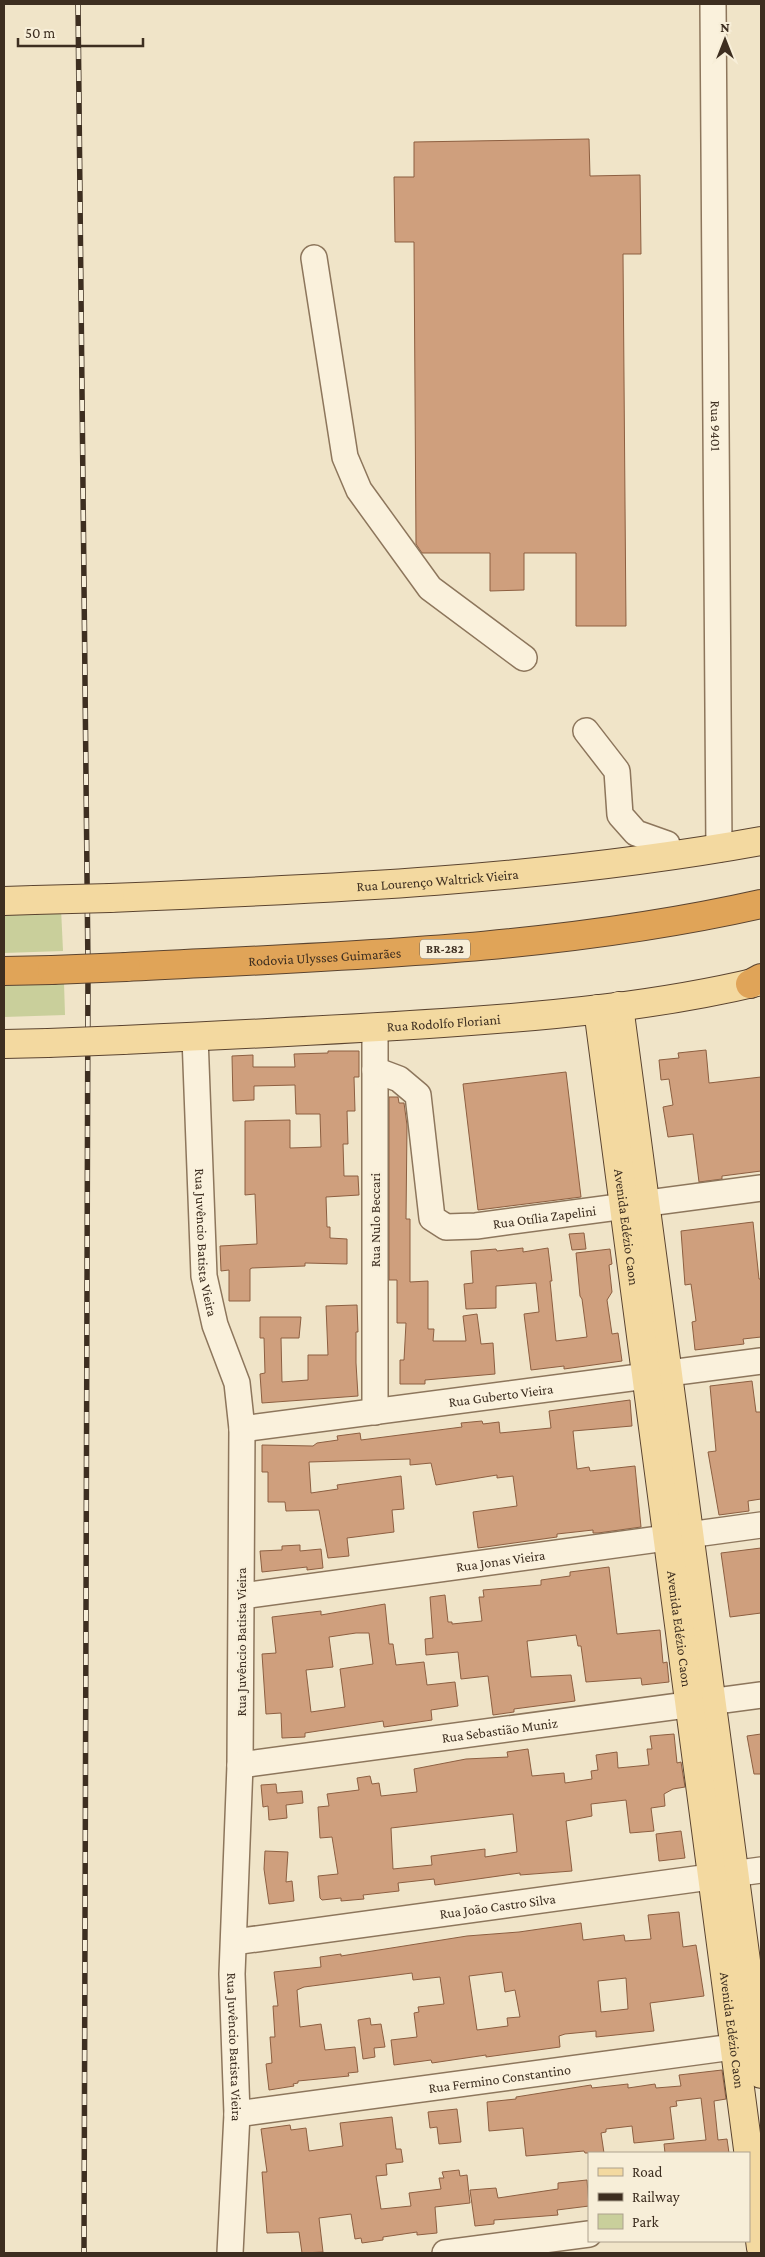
<svg xmlns="http://www.w3.org/2000/svg" width="765" height="2257" font-family="'Crimson Pro',serif">
	<style>
		.green { fill: #c9cf9b }
		.building { fill: #cf9f7d; stroke: #8d5f41; fill-rule: evenodd }
		.lines { fill: none; stroke-linecap: round; stroke-linejoin: round }
		.minor-casing { stroke: #8d765c; stroke-width: 28 }
		.major-casing { stroke: #5b4430; stroke-width: 30 }
		.highway-casing { stroke: #5b4430; stroke-width: 30 }
		.minor { stroke: #faf1dc; stroke-width: 25 }
		.major { stroke: #f3d9a0; stroke-width: 28 }
		.highway { stroke: #e0a458; stroke-width: 28 }
		.rail-casing { stroke: #3d2e20; stroke-width: 5.5 }
		.rail { stroke: #f7eed8; stroke-width: 4; stroke-dasharray: 11; stroke-linecap: butt }
		.major-bridge-casing { stroke: #5b4430; stroke-width: 30; stroke-linecap: butt }
		.highway-bridge-casing { stroke: #5b4430; stroke-width: 30; stroke-linecap: butt }
		.major-bridge { stroke: #f3d9a0; stroke-width: 28 }
		.highway-bridge { stroke: #e0a458; stroke-width: 28 }
		.labels { text-anchor: middle; stroke-width: 4; stroke-linejoin: round; paint-order: stroke }
		.shield { fill: #f7eed8; stroke: #756857; stroke-width: 1 }
		.shield-label { font-size: 12px; font-weight: bold; fill: #3d2e20 }
		.street-label { font-size: 14px; fill: #3d2e20; stroke: #f7eed8 }
	</style>
	<rect width="100%" height="100%" fill="#f0e4c8"/>
	<g class="green">
		<polygon points="61,908 63,951 4,953 4,910"/>
		<polygon points="64,982 65,1015 4,1017 4,985"/>
	</g>
	<g class="building">
		<polygon points="589,139 590,176 640,175 641,254 623,254 626,626 576,626 576,553 524,553 524,590 490,591 490,553 422,553 416,544 414,242 395,242 394,177 414,177 414,142"/>
		<polygon points="706,1050 709,1083 761,1077 761,1171 722,1176 722,1179 699,1182 693,1134 668,1137 663,1107 673,1105 669,1079 661,1080 659,1060 679,1058 678,1053"/>
		<polygon points="328,1051 359,1051 359,1077 354,1077 355,1111 347,1111 348,1144 343,1144 344,1176 358,1176 359,1195 326,1197 327,1227 330,1227 330,1238 347,1239 347,1264 305,1263 305,1266 252,1268 250,1269 250,1301 229,1301 229,1270 221,1271 220,1246 257,1244 255,1194 245,1195 245,1121 290,1120 290,1148 321,1147 320,1114 296,1114 295,1085 254,1086 254,1100 233,1101 232,1056 253,1055 253,1067 295,1067 294,1054 328,1053"/>
		<polygon points="566,1072 581,1197 478,1210 463,1084"/>
		<polygon points="389,1097 398,1097 399,1103 404,1103 407,1125 406,1219 410,1219 410,1282 428,1281 428,1329 434,1329 433,1341 466,1341 463,1316 477,1314 481,1344 493,1343 495,1374 425,1380 425,1384 400,1384 400,1360 404,1360 406,1323 397,1323 397,1280 389,1280"/>
		<polygon points="753,1222 759,1279 761,1279 761,1337 743,1339 744,1344 695,1350 692,1322 696,1321 691,1284 685,1285 681,1231"/>
		<polygon points="584,1233 586,1249 572,1250 569,1234"/>
		<polygon points="523,1248 523,1252 548,1248 552,1281 550,1281 556,1341 587,1337 582,1299 580,1296 576,1253 610,1249 612,1264 609,1265 612,1292 607,1300 612,1334 618,1333 622,1361 564,1369 564,1366 531,1370 524,1314 539,1312 536,1283 496,1286 496,1308 466,1309 464,1284 473,1283 471,1251 496,1249 497,1251"/>
		<polygon points="357,1305 358,1332 356,1332 356,1363 358,1396 262,1403 260,1374 265,1373 264,1338 260,1338 260,1317 301,1317 299,1338 281,1338 282,1382 308,1380 308,1355 328,1355 326,1306"/>
		<polygon points="752,1381 756,1412 761,1412 761,1499 748,1501 749,1511 719,1515 708,1452 716,1451 710,1386"/>
		<polygon points="630,1400 632,1426 573,1431 577,1469 589,1467 590,1471 635,1466 641,1527 598,1533 593,1533 593,1530 557,1534 557,1537 478,1548 473,1512 517,1506 513,1476 497,1478 497,1475 436,1485 431,1463 410,1465 410,1459 309,1462 311,1493 338,1489 337,1485 401,1476 404,1509 392,1510 394,1532 347,1538 349,1556 328,1558 319,1510 286,1511 285,1502 268,1502 268,1472 262,1472 262,1445 313,1446 317,1443 338,1440 337,1436 360,1433 361,1440 462,1427 461,1423 482,1421 483,1424 499,1422 500,1433 551,1428 549,1411"/>
		<polygon points="300,1545 300,1551 321,1549 323,1568 307,1570 307,1567 262,1572 260,1551 282,1550 282,1546"/>
		<polygon points="761,1548 761,1613 730,1617 721,1553"/>
		<polygon points="609,1567 617,1634 660,1630 663,1663 667,1662 669,1682 642,1685 641,1678 586,1682 581,1646 578,1646 576,1635 527,1641 531,1677 571,1675 575,1701 514,1709 514,1712 493,1715 488,1676 461,1679 458,1652 426,1655 425,1639 433,1638 430,1597 445,1595 448,1622 452,1622 452,1624 482,1621 479,1597 484,1597 483,1590 541,1585 541,1580 570,1576 570,1572"/>
		<path d="M385,1604L389,1644H393L396,1665L424,1662L427,1685L455,1682L458,1706L431,1710L432,1720L384,1727L383,1721L305,1733V1737L282,1738L281,1713L266,1714L262,1654L276,1653L272,1617L321,1611V1615ZM356,1633H369L373,1664L340,1669L345,1707L311,1712L306,1670L333,1667L329,1637Z"/>
		<path d="M674,1734L677,1763L681,1762L685,1787L673,1789L664,1794L665,1806L651,1808L654,1831L630,1833L626,1800L591,1804L592,1816L566,1821L572,1871L520,1875V1873L435,1885L434,1879L398,1883L399,1891L363,1895L364,1899L341,1901V1898L322,1900L320,1898L318,1876L338,1874L332,1837L320,1838L318,1807L329,1806L327,1794L359,1790L357,1778L370,1776L372,1784L379,1783L381,1796L417,1792L414,1769L466,1759L508,1757L507,1752L528,1749L532,1776L564,1773L565,1783L592,1779L591,1771L598,1770L596,1755L617,1752L618,1768L649,1765L647,1749H652L650,1736ZM513,1814L517,1852L485,1857V1849L431,1856L432,1865L393,1869L391,1828Z"/>
		<polygon points="761,1734 761,1774 754,1774 747,1736"/>
		<polygon points="276,1784 277,1793 302,1791 303,1803 286,1805 287,1818 269,1820 268,1806 263,1807 261,1785"/>
		<polygon points="681,1831 685,1858 659,1861 656,1834"/>
		<polygon points="265,1851 288,1852 286,1882 292,1881 294,1901 269,1904 264,1869"/>
		<path d="M679,1912L683,1947L696,1945L704,1996L650,2003L654,2031L596,2037V2031L565,2034L559,2036L560,2047L486,2057V2055L432,2063L431,2060L394,2065L391,2040L417,2037L414,2013L419,2012L418,2007L444,2004L440,1977L413,1980L412,1973L304,1987L297,1990L300,2027L321,2024L325,2050L355,2047L358,2072L348,2073L349,2076L298,2081V2083L293,2084L294,2086L269,2090L266,2064L272,2063L270,2037H275L273,2006H278L274,1972L321,1967L320,1957L341,1954V1956L467,1936L519,1932L581,1923L583,1940L624,1935L625,1941L651,1939L648,1915ZM502,1972L505,1992L515,1990L520,2017L507,2018L508,2026L477,2030L469,1976ZM626,1978L628,2009L601,2012L598,1981Z"/>
		<polygon points="370,2018 371,2025 381,2024 385,2047 374,2048 375,2057 363,2059 358,2020"/>
		<polygon points="722,2070 726,2099 714,2101 718,2140 727,2139 729,2153 665,2153 664,2144 706,2140 701,2098 676,2101 677,2106 670,2107 674,2139 634,2143 632,2126 606,2129 606,2132 601,2133 604,2153 585,2153 584,2151 526,2156 523,2128 489,2131 487,2102 516,2099 516,2097 591,2085 592,2088 628,2084 628,2088 655,2084 656,2088 681,2086 679,2075"/>
		<polygon points="457,2109 461,2142 439,2144 437,2127 430,2128 428,2112"/>
		<polygon points="392,2117 396,2149 401,2149 403,2162 386,2164 387,2175 376,2176 381,2209 411,2206 409,2193 441,2189 439,2178 444,2178 442,2172 459,2170 460,2176 467,2175 470,2203 435,2207 437,2233 417,2235 417,2232 383,2237 383,2240 362,2243 361,2238 355,2239 351,2214 319,2218 323,2252 302,2253 299,2232 267,2233 262,2172 267,2172 261,2129 290,2125 291,2130 306,2128 309,2151 343,2146 340,2123"/>
		<polygon points="587,2180 589,2206 557,2210 558,2215 494,2220 494,2224 475,2226 470,2190 496,2188 498,2198 558,2189 558,2183"/>
	</g>
	<g class="lines">
		<defs>
			<g id="minor">
				<path id="s1" d="M713,4L719,849"/>
				<polyline points="314,258 345,457 359,490 430,588 524,658"/>
				<polyline points="586,731 617,771 620,815 636,833 667,844"/>
				<polyline points="375,1028 375,1412"/>
				<path id="s2" d="M195,1037L204,1276L215,1325L237,1383L242,1429L240,1765L232,1974L237,2114L230,2253"/>
				<path id="s3" d="M375,1070L399,1079L418,1095L432,1218L446,1227L476,1226L761,1188"/>
				<path id="s4" d="M242,1429L761,1361"/>
				<path id="s5" d="M242,1596L761,1525"/>
				<path id="s6" d="M240,1765L761,1695"/>
				<path id="s7" d="M234,1942L761,1870"/>
				<path id="s8" d="M237,2114L755,2044"/>
				<polyline points="445,2253 589,2234"/>
			</g>
			<g id="major">
				<path id="s9" d="M110,898C328,889 546,880 761,841"/>
				<polyline points="4,901 34,900"/>
				<polyline points="619,1006 761,2074"/>
				<path id="s10" d="M598,1009L761,2248"/>
				<path id="s11" d="M123,1040C230,1035 337,1030 443,1023C549,1016 657,1006 761,981"/>
				<polyline points="4,1044 48,1043"/>
			</g>
			<g id="highway">
				<path id="s12" d="M126,967C339,956 552,951 761,904"/>
				<polyline points="4,971 52,970"/>
				<polyline points="750,984 761,978"/>
			</g>
		</defs>
		<use href="#minor" class="minor-casing"/>
		<use href="#major" class="major-casing"/>
		<use href="#highway" class="highway-casing"/>
		<use href="#minor" class="minor"/>
		<use href="#major" class="major"/>
		<use href="#highway" class="highway"/>
		<defs>
			<polyline id="rail" points="78,4 88,971 84,2253"/>
		</defs>
		<use href="#rail" class="rail-casing"/>
		<use href="#rail" class="rail"/>
		<defs>
			<g id="major-bridge">
				<polyline points="34,900 110,898"/>
				<polyline points="48,1043 123,1040"/>
			</g>
			<polyline id="highway-bridge" points="52,970 126,967"/>
		</defs>
		<use href="#major-bridge" class="major-bridge-casing"/>
		<use href="#highway-bridge" class="highway-bridge-casing"/>
		<use href="#major-bridge" class="major-bridge"/>
		<use href="#highway-bridge" class="highway-bridge"/>
	</g>
	<g class="labels">
		<rect class="shield" x="420" y="939.5" width="50" height="19" rx="4"/>
		<g class="shield-label">
			<text x="445" y="953">BR-282</text>
		</g>
		<g class="street-label">
			<text dy="5" stroke="none"><textPath href="#s1" startOffset="422">Rua 9401</textPath></text>
			<text dy="5" stroke="none"><textPath href="#s9" startOffset="328">Rua Lourenço Waltrick Vieira</textPath></text>
			<text dy="5" stroke="none"><textPath href="#s12" startOffset="199">Rodovia Ulysses Guimarães</textPath></text>
			<text dy="5" stroke="none"><textPath href="#s11" startOffset="321">Rua Rodolfo Floriani</textPath></text>
			<text dy="5" stroke="none"><textPath href="#s3" startOffset="290">Rua Otília Zapelini</textPath></text>
			<text transform="translate(375 1220) rotate(-90)" y="5">Rua Nulo Beccari</text>
			<text dy="5" stroke="none"><textPath href="#s10" startOffset="220">Avenida Edézio Caon</textPath></text>
			<text dy="5" stroke="none"><textPath href="#s2" startOffset="206">Rua Juvêncio Batista Vieira</textPath></text>
			<text dy="5" stroke="none"><textPath href="#s4" startOffset="261">Rua Guberto Vieira</textPath></text>
			<text dy="5" stroke="none"><textPath href="#s5" startOffset="261">Rua Jonas Vieira</textPath></text>
			<text dy="5" stroke="none"><textPath href="#s10" startOffset="625">Avenida Edézio Caon</textPath></text>
			<text transform="translate(241 1642) rotate(-90)" y="5">Rua Juvêncio Batista Vieira</text>
			<text dy="5" stroke="none"><textPath href="#s6" startOffset="262">Rua Sebastião Muniz</textPath></text>
			<text dy="5" stroke="none"><textPath href="#s7" startOffset="266">Rua João Castro Silva</textPath></text>
			<text dy="5" stroke="none"><textPath href="#s10" startOffset="1030">Avenida Edézio Caon</textPath></text>
			<text dy="5" stroke="none"><textPath href="#s2" startOffset="1016">Rua Juvêncio Batista Vieira</textPath></text>
			<text dy="5" stroke="none"><textPath href="#s8" startOffset="265">Rua Fermino Constantino</textPath></text>
		</g>
	</g>
	<rect width="765" height="2257" fill="none" stroke="#3d2e20" stroke-width="10"/>
	<rect x="588" y="2152" width="162" height="90" fill="#f7eed8" stroke="#ada18e"/>
	<rect x="598" y="2168" width="25" height="8" fill="#f3d9a0" stroke="#ada18e"/>
	<text x="632" y="2177" font-size="15" fill="#3d2e20">Road</text>
	<rect x="598" y="2193" width="25" height="8" fill="#3d2e20" stroke="#ada18e"/>
	<text x="632" y="2202" font-size="15" fill="#3d2e20">Railway</text>
	<rect x="598" y="2214" width="25" height="15" fill="#c9cf9b" stroke="#ada18e"/>
	<text x="632" y="2227" font-size="15" fill="#3d2e20">Park</text>
	<g transform="translate(725 40)" stroke="#f7eed8" stroke-width="4" paint-order="stroke">
	<path d="M0-4L9 19L0 12L-9 19Z" fill="#3d2e20"/>
	<text y="-8" font-size="14" font-weight="bold" text-anchor="middle" fill="#3d2e20">N</text>
	</g>
	<path d="M18 38v8h125v-8" fill="none" stroke="#3d2e20" stroke-width="2.5"/>
	<text x="25" y="38" font-size="15" fill="#3d2e20" stroke="#f7eed8" stroke-width="4" paint-order="stroke">50 m</text>
</svg>
